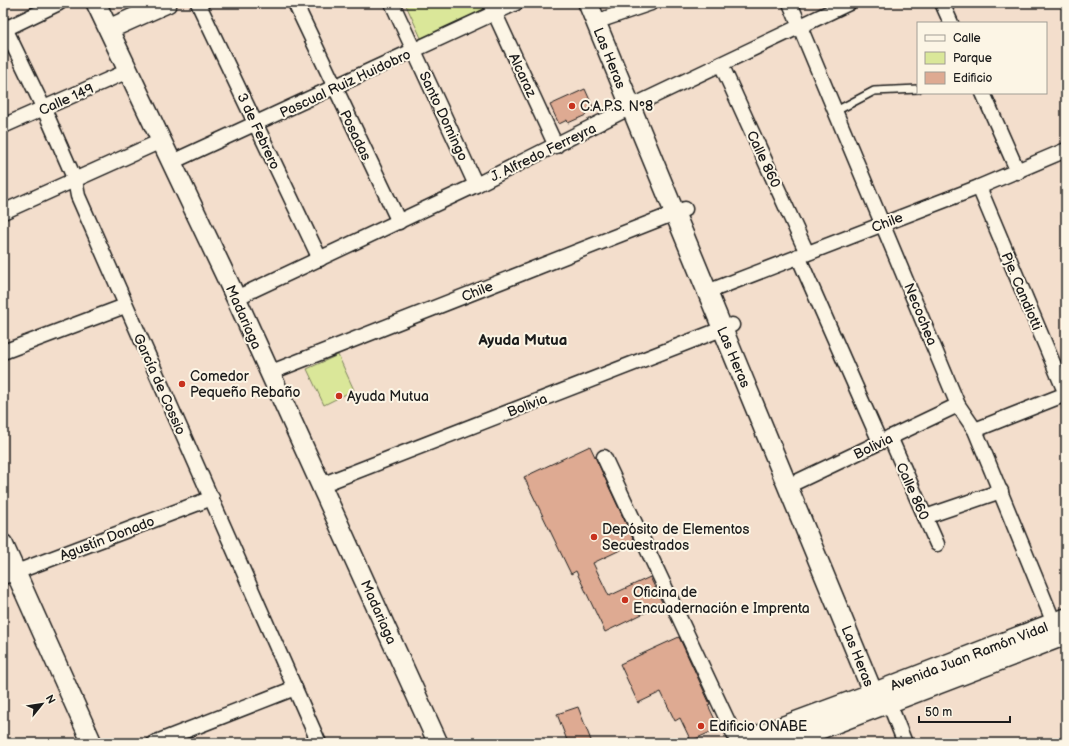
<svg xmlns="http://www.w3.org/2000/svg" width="1069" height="746" font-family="'Balsamiq Sans',sans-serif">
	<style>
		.green { fill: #dae799; stroke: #7b825a }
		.building { fill: #deaa92; stroke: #1c1c1c }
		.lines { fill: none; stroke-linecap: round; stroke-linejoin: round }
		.lane-casing { stroke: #1c1c1c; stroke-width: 10 }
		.street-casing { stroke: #1c1c1c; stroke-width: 17 }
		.secondary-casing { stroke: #1c1c1c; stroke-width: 22 }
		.lane { stroke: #fcf5e5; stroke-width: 7 }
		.street { stroke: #fcf5e5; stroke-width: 14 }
		.secondary { stroke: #fcf5e5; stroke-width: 19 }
		.poi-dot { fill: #c8321e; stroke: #fcf5e5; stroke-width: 1.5 }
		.labels { text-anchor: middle; stroke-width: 4; stroke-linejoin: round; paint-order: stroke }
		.street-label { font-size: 14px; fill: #1c1c1c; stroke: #fcf5e5 }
		.poi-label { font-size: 14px; fill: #1c1c1c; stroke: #fcf5e5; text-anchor: start }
		.neighbourhood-label { font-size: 15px; font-weight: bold; fill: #1c1c1c; stroke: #fcf5e5 }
	</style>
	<rect width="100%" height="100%" fill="#f3decc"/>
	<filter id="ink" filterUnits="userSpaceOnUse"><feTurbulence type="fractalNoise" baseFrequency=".025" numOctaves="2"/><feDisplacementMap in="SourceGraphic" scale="8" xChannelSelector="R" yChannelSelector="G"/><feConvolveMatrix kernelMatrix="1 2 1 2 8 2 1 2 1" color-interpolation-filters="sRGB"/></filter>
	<g filter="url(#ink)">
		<g class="green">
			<polygon points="405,3 486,3 490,12 422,40"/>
			<polygon points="338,355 354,390 324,405 307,369"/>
		</g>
		<g class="building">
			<polygon points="585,89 593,107 585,111 586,115 568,123 567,120 559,124 550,105"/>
			<polygon points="590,446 635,543 593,563 609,596 650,577 663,604 605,632 576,571 571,574 524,477"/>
			<polygon points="679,637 710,704 708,705 719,728 691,741 680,718 675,721 661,692 638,703 620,664"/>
			<polygon points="578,707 592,743 568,743 557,714"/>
		</g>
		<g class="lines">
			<defs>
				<polyline id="lane" points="836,111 874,91 918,89"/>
				<g id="street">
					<polyline points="198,3 320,259"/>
					<polyline points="295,3 399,222"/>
					<polyline points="392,3 476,185"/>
					<polyline points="490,3 556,146"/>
					<polyline points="790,3 958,405 975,430 1054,623"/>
					<polyline points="942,3 951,23"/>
					<polyline points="607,18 651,3"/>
					<polyline points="3,24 44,109 75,180 78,196 319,743"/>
					<polyline points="3,30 59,3"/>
					<polyline points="721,64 807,253"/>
					<polyline points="983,93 1018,172"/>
					<polyline points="3,126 128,71"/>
					<polyline points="172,162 516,3"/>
					<polyline points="3,212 161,141"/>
					<polyline points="798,256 880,442"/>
					<polyline points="707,292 979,187 1066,150"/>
					<polyline points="236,298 476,185 641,102 849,3"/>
					<polyline points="3,352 125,306"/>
					<polyline points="269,373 685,209"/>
					<polyline points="975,430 1066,394 979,187"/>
					<polyline points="890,437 937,544"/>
					<polyline points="604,457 738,743"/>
					<polyline points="321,485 732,325"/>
					<polyline points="788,486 958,405"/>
					<polyline points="925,517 1001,491"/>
					<polyline points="3,577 212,498"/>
					<polyline points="889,703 905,743"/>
					<polyline points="154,743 295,688"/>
				</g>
				<g id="secondary">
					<polyline points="96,3 236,298 438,743"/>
					<polyline points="588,3 873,693 889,703"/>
					<polyline points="109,29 167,3"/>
					<polyline points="3,544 92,743"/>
					<polyline points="738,743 873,693 1066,618"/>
					<polyline points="784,743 1066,635"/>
				</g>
			</defs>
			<use href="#lane" class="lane-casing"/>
			<use href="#street" class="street-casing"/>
			<use href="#secondary" class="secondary-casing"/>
			<use href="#lane" class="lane"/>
			<use href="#street" class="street"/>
			<use href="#secondary" class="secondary"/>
		</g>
	</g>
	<g class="poi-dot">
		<circle cx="572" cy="106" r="4"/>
		<circle cx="182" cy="384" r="4"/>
		<circle cx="339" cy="396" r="4"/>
		<circle cx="594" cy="537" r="4"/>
		<circle cx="625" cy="600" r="4"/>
		<circle cx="701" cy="726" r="4"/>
	</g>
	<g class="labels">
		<g class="street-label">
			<text transform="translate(610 58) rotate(68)" y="5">Las Heras</text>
			<text transform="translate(523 75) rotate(65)" y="5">Alcaraz</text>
			<text transform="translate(345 83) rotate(-25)" y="5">Pascual Ruiz Huidobro</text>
			<text transform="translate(66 99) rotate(-24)" y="5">Calle 149</text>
			<text transform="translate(444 116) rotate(65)" y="5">Santo Domingo</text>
			<text transform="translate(259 131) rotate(65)" y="5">3 de Febrero</text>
			<text transform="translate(356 135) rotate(64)" y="5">Posadas</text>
			<text transform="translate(543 152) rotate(-26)" y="5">J. Alfredo Ferreyra</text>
			<text transform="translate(764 159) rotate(65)" y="5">Calle 860</text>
			<text transform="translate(887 222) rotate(-21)" y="5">Chile</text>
			<text transform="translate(477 291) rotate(-22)" y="5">Chile</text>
			<text transform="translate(1022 291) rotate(67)" y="5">Pje. Candiotti</text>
			<text transform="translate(921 314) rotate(68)" y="5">Necochea</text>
			<text transform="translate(244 317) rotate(66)" y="5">Madariaga</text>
			<text transform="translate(734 357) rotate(67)" y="5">Las Heras</text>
			<text transform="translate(160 384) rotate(66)" y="5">García de Cossio</text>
			<text transform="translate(527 405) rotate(-21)" y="5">Bolivia</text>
			<text transform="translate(873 446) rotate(-26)" y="5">Bolivia</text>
			<text transform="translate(913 491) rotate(66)" y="5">Calle 860</text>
			<text transform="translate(107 538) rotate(-21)" y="5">Agustín Donado</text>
			<text transform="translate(379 612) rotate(66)" y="5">Madariaga</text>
			<text transform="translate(858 656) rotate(68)" y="5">Las Heras</text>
			<text transform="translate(969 656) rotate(-21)" y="5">Avenida Juan Ramón Vidal</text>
		</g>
		<g class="poi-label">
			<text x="580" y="111">C.A.P.S. Nº8</text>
			<text x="190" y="381">Comedor<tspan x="190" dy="16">Pequeño Rebaño</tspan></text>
			<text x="347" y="401">Ayuda Mutua</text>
			<text x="602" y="534">Depósito de Elementos<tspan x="602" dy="16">Secuestrados</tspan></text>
			<text x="633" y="597">Oficina de<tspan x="633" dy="16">Encuadernación e Imprenta</tspan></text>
			<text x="709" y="731">Edificio ONABE</text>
		</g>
		<g class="neighbourhood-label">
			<text x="523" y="345">Ayuda Mutua</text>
		</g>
	</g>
	<rect width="1069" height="746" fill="none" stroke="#fcf5e5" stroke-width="16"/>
	<rect x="8" y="8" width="1053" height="730" fill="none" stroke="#1c1c1c" stroke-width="1.5" filter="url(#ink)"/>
	<rect x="917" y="22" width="130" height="72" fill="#fcf5e5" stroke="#a29e95"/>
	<rect x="925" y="35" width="20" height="6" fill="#fcf5e5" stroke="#a29e95"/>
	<text x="953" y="42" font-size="12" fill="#1c1c1c">Calle</text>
	<rect x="925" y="52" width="20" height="12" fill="#dae799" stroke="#a29e95"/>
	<text x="953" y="62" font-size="12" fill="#1c1c1c">Parque</text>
	<rect x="925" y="72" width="20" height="12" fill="#deaa92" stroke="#a29e95"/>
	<text x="953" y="82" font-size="12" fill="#1c1c1c">Edificio</text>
	<g transform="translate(42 704) rotate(60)" stroke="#fcf5e5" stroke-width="3" paint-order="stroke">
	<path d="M0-3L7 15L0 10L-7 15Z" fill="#1c1c1c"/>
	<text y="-6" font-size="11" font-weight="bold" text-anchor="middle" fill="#1c1c1c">N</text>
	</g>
	<path d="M919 716v6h91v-6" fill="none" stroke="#1c1c1c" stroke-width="2"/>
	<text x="925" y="716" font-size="12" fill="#1c1c1c" stroke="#fcf5e5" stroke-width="3" paint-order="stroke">50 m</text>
</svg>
